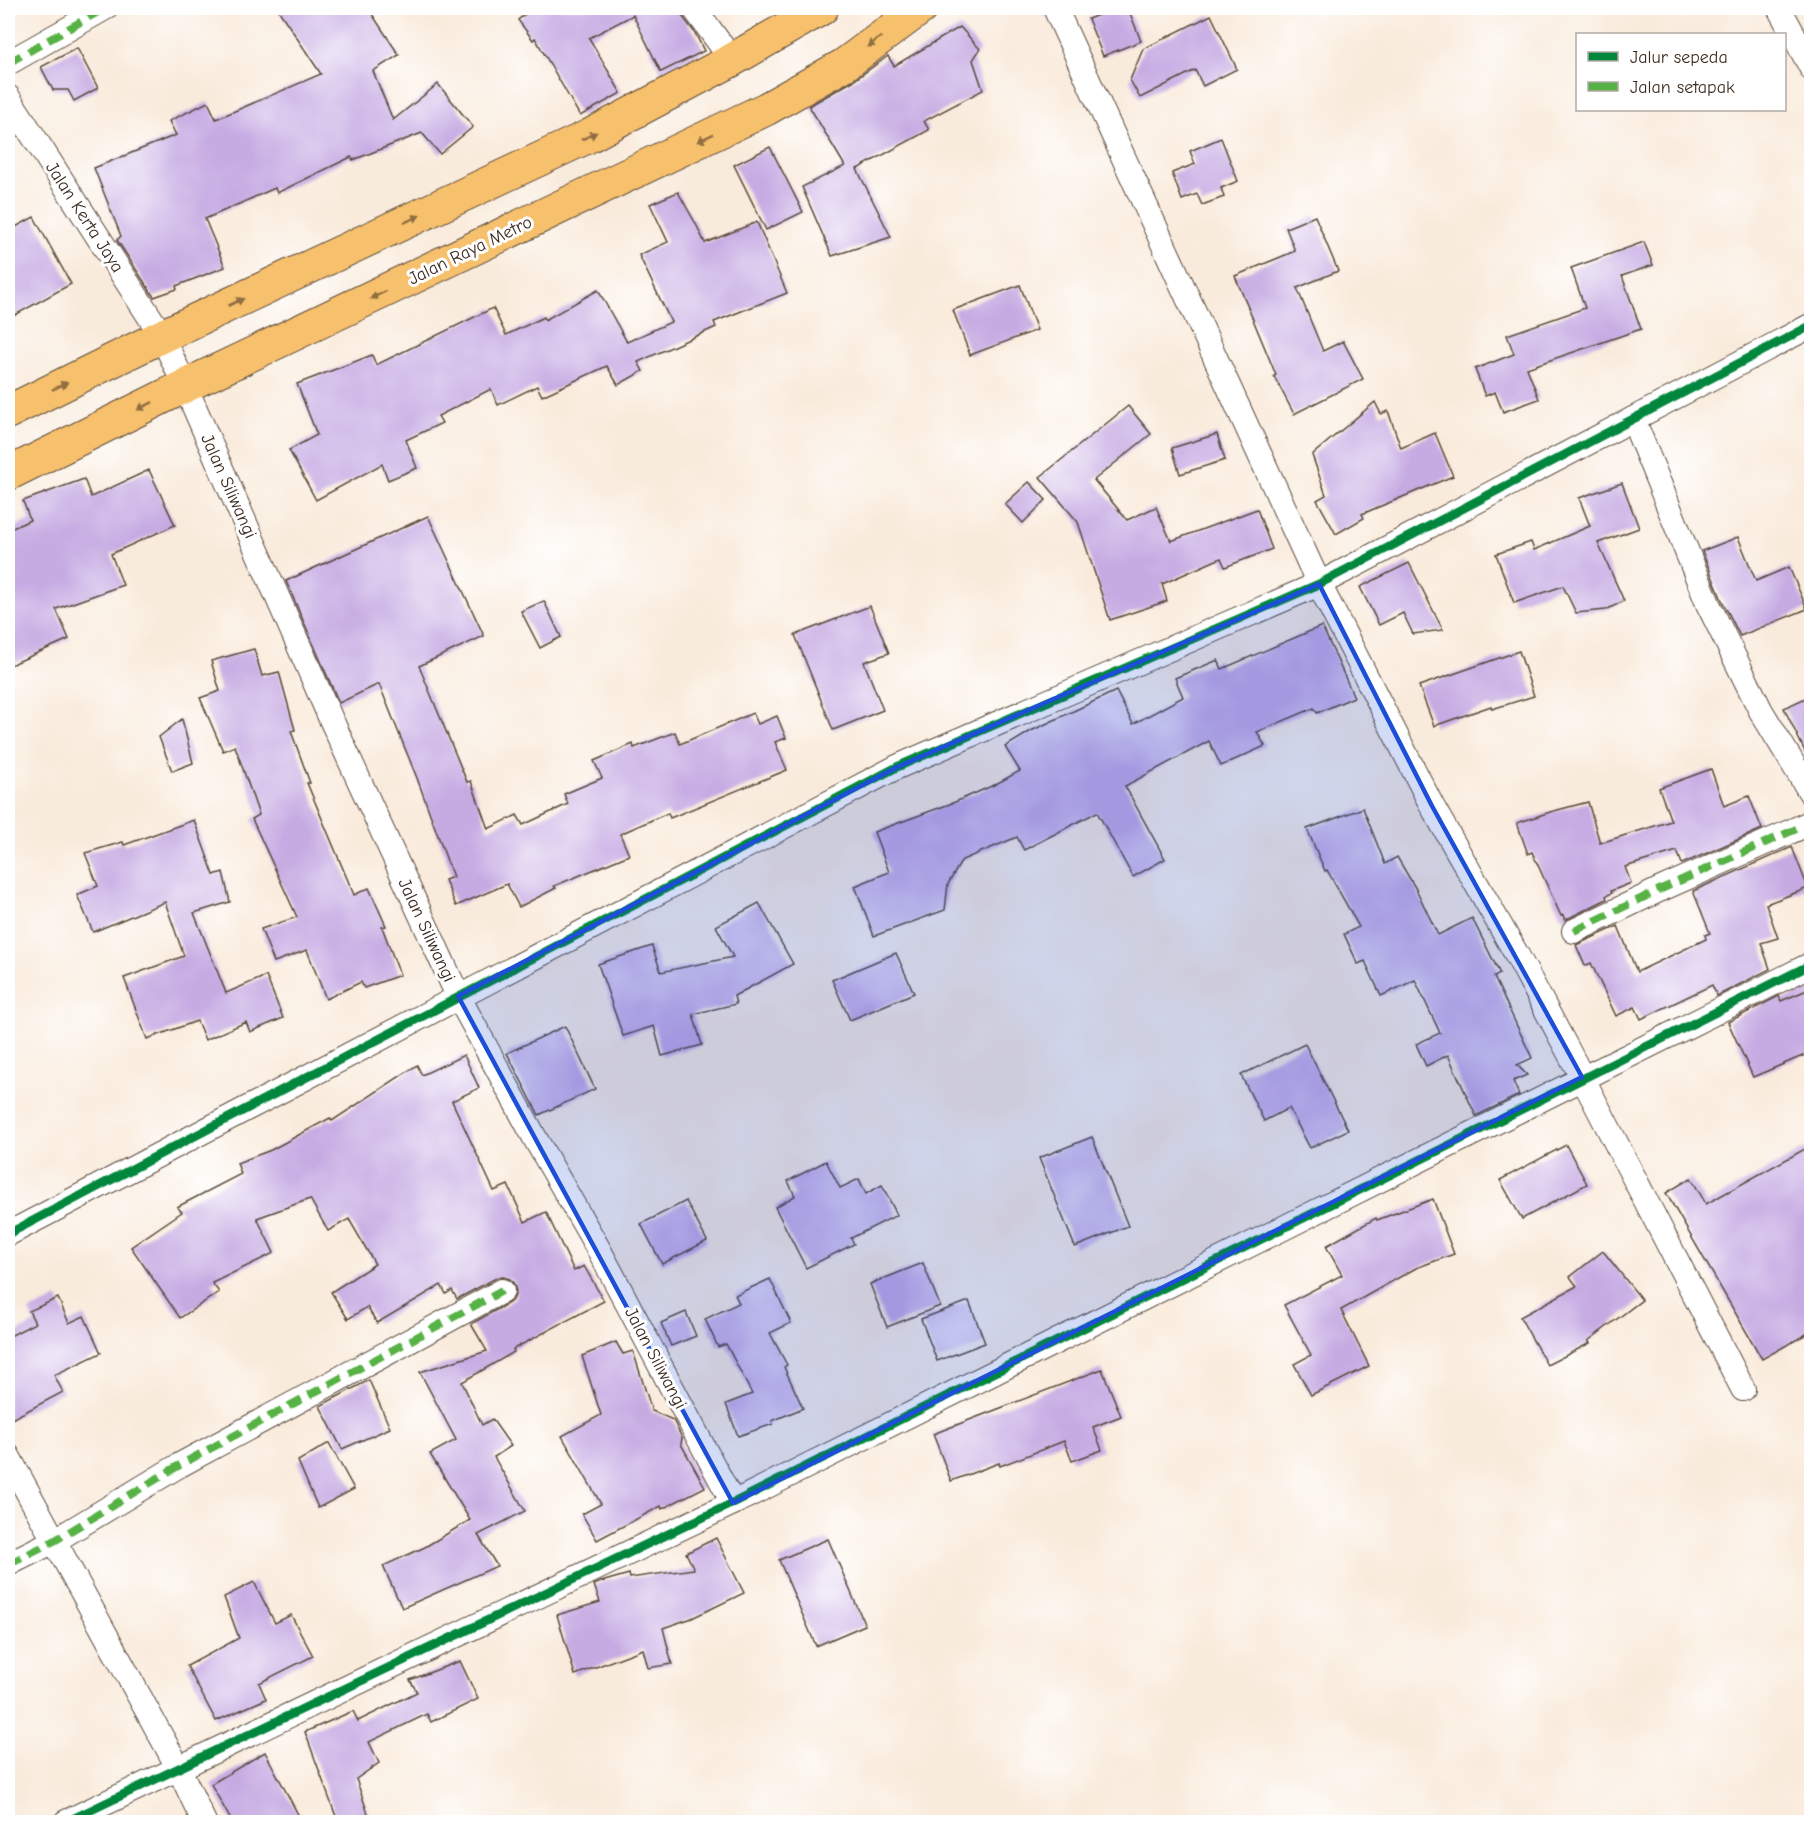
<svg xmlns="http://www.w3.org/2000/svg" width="1819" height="1830" font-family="'Comic Neue',sans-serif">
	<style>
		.building { fill: #c6abe3 }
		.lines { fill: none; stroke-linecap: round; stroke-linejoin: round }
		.street-casing { stroke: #58473a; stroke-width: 26 }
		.highway-casing { stroke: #58473a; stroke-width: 35 }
		.street { stroke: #fff; stroke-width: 24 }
		.highway { stroke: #f7c06c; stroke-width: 33 }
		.quiet { stroke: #57b245; stroke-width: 8; stroke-dasharray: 15 8; stroke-linecap: butt }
		.cycleway-casing { stroke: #fff; stroke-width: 13 }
		.cycleway { stroke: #00873e; stroke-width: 9 }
		.oneway { fill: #906e41 }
		.marked { fill: #1d4ed8; fill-opacity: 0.2; stroke: #1d4ed8; stroke-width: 4.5; stroke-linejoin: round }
		.labels { text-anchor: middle; stroke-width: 6; stroke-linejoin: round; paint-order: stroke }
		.street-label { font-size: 18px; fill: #3b2a1e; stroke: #fff }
	</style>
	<rect width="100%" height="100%" fill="#fff"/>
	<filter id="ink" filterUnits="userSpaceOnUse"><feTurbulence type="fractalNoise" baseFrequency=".0167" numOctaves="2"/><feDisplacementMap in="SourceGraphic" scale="12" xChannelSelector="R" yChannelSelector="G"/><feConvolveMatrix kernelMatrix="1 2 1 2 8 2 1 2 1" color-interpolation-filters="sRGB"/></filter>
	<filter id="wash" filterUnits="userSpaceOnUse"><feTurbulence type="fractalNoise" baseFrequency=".008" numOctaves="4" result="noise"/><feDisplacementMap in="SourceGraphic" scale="24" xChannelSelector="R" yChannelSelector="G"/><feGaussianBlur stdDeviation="1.35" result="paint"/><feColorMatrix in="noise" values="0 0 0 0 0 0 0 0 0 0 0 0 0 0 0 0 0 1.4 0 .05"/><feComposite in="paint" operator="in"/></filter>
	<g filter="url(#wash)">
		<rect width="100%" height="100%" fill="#f9ebdb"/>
		<g id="blocks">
			<g class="building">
				<polygon points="277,8 368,8 399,55 373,71 393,120 438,84 473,127 440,154 422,133 353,160 351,157 277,193 275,188 205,219 225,267 176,286 177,289 154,297 117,240 121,236 94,168 176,135 169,121 208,102 216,119 321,74"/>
				<polygon points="533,8 680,8 682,16 695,33 704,51 661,72 633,15 589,38 621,93 580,116 535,38 533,40 518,20"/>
				<polygon points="1095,8 1128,8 1141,41 1103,56 1088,19 1098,15"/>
				<polygon points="1211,15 1237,69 1203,86 1195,70 1140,98 1130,80 1143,49"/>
				<polygon points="960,27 980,49 973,60 983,90 924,121 929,130 857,169 891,237 832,256 802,187 845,166 809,106 853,81 888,56 894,66"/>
				<polygon points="77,48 98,88 74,101 68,90 53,90 41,67"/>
				<polygon points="1221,138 1238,181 1221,188 1224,197 1202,205 1197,194 1182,200 1172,173 1195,164 1190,151"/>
				<polygon points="770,147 803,212 766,230 734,165"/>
				<polygon points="678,192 696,224 705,243 757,222 787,293 714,322 716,327 638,362 643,371 618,385 607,366 542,396 537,386 498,405 491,389 438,416 442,423 406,440 417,468 388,480 382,464 316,500 289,450 317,435 297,384 372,355 376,365 493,308 506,335 544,317 545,320 598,290 627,342 671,322 639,255 668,242 650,204"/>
				<polygon points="1315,216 1338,271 1297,288 1323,351 1343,341 1363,379 1294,414 1274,376 1276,375 1235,276 1295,251 1286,228"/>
				<polygon points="34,217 71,284 8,319 8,231"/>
				<polygon points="1644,242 1653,265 1622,276 1641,329 1527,368 1539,399 1503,412 1495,392 1485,396 1475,369 1514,354 1507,335 1585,308 1571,268"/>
				<polygon points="1020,285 1037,330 970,355 953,310"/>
				<polygon points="1375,402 1381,414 1388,411 1401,448 1435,433 1453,476 1362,514 1364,518 1336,534 1317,500 1326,495 1312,455"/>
				<polygon points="1128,406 1151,434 1094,480 1127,520 1156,507 1171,541 1257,509 1272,549 1225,567 1221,558 1162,584 1167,601 1110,620 1078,522 1040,477"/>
				<polygon points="1217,434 1225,460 1180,474 1172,448"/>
				<polygon points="149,470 175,525 111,554 123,585 56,609 69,639 8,666 8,530 30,520 23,501 84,479 91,497"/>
				<polygon points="1029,482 1046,500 1023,523 1005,504"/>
				<polygon points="1622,483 1639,528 1598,543 1624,601 1606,610 1576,613 1563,586 1514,603 1496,554 1531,542 1534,550 1590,526 1579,498"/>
				<polygon points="428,516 484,636 419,666 467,782 471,781 488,829 517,815 523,825 568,804 564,794 602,778 594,761 633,744 634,748 675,732 680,744 753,713 758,724 777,716 786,738 775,742 787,770 670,818 668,813 620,834 629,855 554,886 556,888 519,907 507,884 456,906 445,880 453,877 417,778 379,684 339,703 286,581"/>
				<polygon points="1738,537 1756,581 1789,567 1807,609 1740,636 1722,600 1702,551"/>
				<polygon points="1409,563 1443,630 1413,634 1403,613 1379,625 1360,587"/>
				<polygon points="544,601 561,637 540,648 521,611"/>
				<polygon points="870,606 889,653 864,662 883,710 833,730 795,635"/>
				<polygon points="1322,626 1354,697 1317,713 1314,708 1257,732 1265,746 1221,766 1209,741 1125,786 1165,859 1133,877 1097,812 1024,850 1017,837 962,860 948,884 945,910 874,936 855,886 889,872 874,832 955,802 994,785 1020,771 1005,747 1031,731 1116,691 1133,724 1183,697 1175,678 1218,660 1222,669"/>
				<polygon points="254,649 262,676 279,672 295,730 291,731 310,783 307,783 354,895 369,888 386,926 382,927 400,975 364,988 361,982 326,999 307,950 274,962 261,929 297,917 252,819 259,815 235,746 223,751 200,698 220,691 211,661"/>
				<polygon points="1519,651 1534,696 1492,709 1491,706 1434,726 1419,686"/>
				<polygon points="1812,695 1812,766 1784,708"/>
				<polygon points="182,719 193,763 172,771 159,737"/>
				<polygon points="1711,769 1724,806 1749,796 1762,829 1682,864 1677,851 1625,867 1631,883 1611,891 1612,893 1606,896 1607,899 1565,920 1563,915 1561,916 1532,852 1528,854 1517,823 1550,812 1588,802 1600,843 1671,821 1659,788"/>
				<polygon points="1363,808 1385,864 1397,857 1416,889 1438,935 1472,918 1500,974 1494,977 1532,1058 1517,1065 1527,1075 1513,1081 1519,1095 1476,1116 1448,1055 1426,1066 1416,1044 1440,1033 1415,980 1381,996 1365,961 1358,964 1344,934 1359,927 1327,870 1325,871 1307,829"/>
				<polygon points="194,820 214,875 223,872 230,902 194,913 226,993 266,976 283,1018 250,1032 246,1022 205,1040 197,1021 147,1039 124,978 184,956 165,902 93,932 77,895 98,886 85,853 123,842 124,845"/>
				<polygon points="1792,847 1808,888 1766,904 1778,938 1761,943 1770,969 1717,996 1712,985 1641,1019 1635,1007 1616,1016 1591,963 1585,966 1576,945 1618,926 1637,972 1706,939 1705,935 1710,933 1693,891"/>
				<polygon points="759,903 793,964 734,996 736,1004 693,1014 702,1045 662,1056 654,1026 623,1036 598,964 652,946 661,972 733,957 716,926"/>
				<polygon points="896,953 914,993 850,1020 832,980"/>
				<polygon points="1812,988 1812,1052 1753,1077 1728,1022 1779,996 1781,1001"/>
				<polygon points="565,1026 595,1089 539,1115 507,1053"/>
				<polygon points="1305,1044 1348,1130 1310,1148 1289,1108 1264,1121 1241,1075"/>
				<polygon points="464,1055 479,1088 452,1101 494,1191 508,1185 525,1222 546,1212 574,1271 584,1266 604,1301 513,1349 514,1352 462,1382 482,1425 492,1419 511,1446 494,1457 525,1511 478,1535 497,1566 402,1608 383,1566 425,1547 470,1520 430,1454 456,1440 420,1372 487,1351 471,1324 509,1303 514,1298 516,1292 514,1284 510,1279 503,1277 496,1278 457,1299 452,1290 446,1294 441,1285 377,1323 367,1307 348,1319 331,1292 375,1264 349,1219 328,1231 310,1199 257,1218 274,1253 212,1283 219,1292 180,1318 131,1247 182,1212 177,1207 241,1174 237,1163 271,1150 330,1118 332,1121 417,1065 422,1075"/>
				<polygon points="1092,1137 1128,1226 1075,1247 1039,1158"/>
				<polygon points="1566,1145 1587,1184 1522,1219 1500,1180"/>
				<polygon points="1812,1145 1812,1331 1762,1359 1666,1193 1691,1178 1706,1204"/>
				<polygon points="826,1161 840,1188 859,1179 866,1194 882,1185 897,1215 851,1238 854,1244 806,1268 775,1207 795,1196 788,1181"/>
				<polygon points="1433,1199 1454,1254 1416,1268 1341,1310 1369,1366 1311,1395 1294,1364 1311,1355 1284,1305 1342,1275 1326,1246 1376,1218 1377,1220"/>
				<polygon points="686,1201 707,1241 662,1264 641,1224"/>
				<polygon points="1603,1251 1642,1300 1588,1341 1590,1343 1547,1365 1520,1317 1577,1286 1570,1277"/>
				<polygon points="923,1263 940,1306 887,1327 870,1284"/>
				<polygon points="770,1279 791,1323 770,1333 787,1365 784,1367 803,1408 772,1421 773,1424 738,1436 726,1404 752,1394 726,1344 718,1347 705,1319 739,1303 735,1295"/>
				<polygon points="58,1298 69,1323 84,1316 101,1353 54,1375 63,1392 8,1421 8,1337 35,1323 29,1311"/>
				<polygon points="969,1301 985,1343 937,1361 921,1319"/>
				<polygon points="686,1312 696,1336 671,1346 661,1323"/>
				<polygon points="616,1342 623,1354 633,1351 652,1411 673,1420 682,1438 681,1444 705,1487 662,1509 661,1506 597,1540 582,1514 601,1504 562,1436 601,1415 582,1356"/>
				<polygon points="1102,1369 1121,1416 1093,1427 1102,1450 1072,1461 1064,1441 1000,1466 999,1463 951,1481 933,1434"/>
				<polygon points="369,1380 390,1428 342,1449 320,1406"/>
				<polygon points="329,1443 354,1489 318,1508 298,1461"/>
				<polygon points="716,1538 744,1593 692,1618 663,1628 672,1664 648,1668 643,1649 575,1675 557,1615 600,1602 594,1585 601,1582 629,1574 630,1578 694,1569 686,1553"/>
				<polygon points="828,1539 865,1625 816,1646 779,1560"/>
				<polygon points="254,1582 275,1623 291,1615 313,1656 259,1683 266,1699 216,1721 187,1666 239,1638 224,1597"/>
				<polygon points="460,1661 478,1699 431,1722 427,1714 369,1742 379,1763 356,1779 371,1822 338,1822 305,1732 353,1711 358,1721 417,1692 410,1680"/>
				<polygon points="265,1752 302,1822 232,1822 211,1784"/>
			</g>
		</g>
	</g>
	<g filter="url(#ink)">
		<use href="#blocks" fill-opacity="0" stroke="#58473a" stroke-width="1.5"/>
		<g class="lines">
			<defs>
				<g id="street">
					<polyline points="694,8 732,60"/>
					<polyline points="1055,8 1319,584 1432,806 1517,955 1582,1077 1743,1389"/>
					<polyline points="1779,8 1812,69"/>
					<polyline points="8,63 105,8"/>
					<polyline points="8,97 162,336 185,386 330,717 458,996 536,1140 599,1250 733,1503"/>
					<polyline points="1633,419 1709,606 1761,711 1812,795"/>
					<polyline points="1574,931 1659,890 1812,822"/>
					<polyline points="8,1234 897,767 1319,584 1812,325"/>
					<polyline points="8,1456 179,1769 204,1822"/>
					<polyline points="8,1564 54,1541 178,1466 502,1291"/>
					<polyline points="66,1822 733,1503 1812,964"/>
				</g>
				<g id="highway">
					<polyline points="8,412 162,336 589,136 732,60 822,8"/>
					<polyline points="8,474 185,386 766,109 844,65 921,8"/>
				</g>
			</defs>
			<use href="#street" class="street-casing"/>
			<use href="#highway" class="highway-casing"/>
			<use href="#street" class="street"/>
			<use href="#highway" class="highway"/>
			<g class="quiet">
				<polyline points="8,63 105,8"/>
				<polyline points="1574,931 1659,890 1812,822"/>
				<polyline points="8,1564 54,1541 178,1466 502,1291"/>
			</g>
			<defs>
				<g id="cycleway">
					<polyline points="8,1234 897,767 1319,584 1812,325"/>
					<polyline points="66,1822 733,1503 1812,964"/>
				</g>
			</defs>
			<use href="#cycleway" class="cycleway-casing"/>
			<use href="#cycleway" class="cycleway"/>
		</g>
		<defs><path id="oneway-solid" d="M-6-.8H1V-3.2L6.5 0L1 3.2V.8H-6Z" transform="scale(1.5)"/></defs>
		<g class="oneway">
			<use href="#oneway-solid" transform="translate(874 42) rotate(143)"/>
			<use href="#oneway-solid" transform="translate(589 136) rotate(-26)"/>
			<use href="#oneway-solid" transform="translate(705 138) rotate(154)"/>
			<use href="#oneway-solid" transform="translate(412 219) rotate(-25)"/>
			<use href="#oneway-solid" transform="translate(378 295) rotate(154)"/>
			<use href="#oneway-solid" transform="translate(236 302) rotate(-25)"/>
			<use href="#oneway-solid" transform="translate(60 386) rotate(-26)"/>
			<use href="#oneway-solid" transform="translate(145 406) rotate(154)"/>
		</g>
	</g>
	<path class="marked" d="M1319,584L1432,806L1582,1077L733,1503L458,996L897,767Z"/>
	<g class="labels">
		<g class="street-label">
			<text transform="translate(85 217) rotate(57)" y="6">Jalan Kerta Jaya</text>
			<text transform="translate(470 250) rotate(-26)" y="6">Jalan Raya Metro</text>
			<text transform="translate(229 486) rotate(66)" y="6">Jalan Siliwangi</text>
			<text transform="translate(427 930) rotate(65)" y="6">Jalan Siliwangi</text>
			<text transform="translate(656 1358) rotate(62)" y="6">Jalan Siliwangi</text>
		</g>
	</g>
	<rect width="1819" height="1830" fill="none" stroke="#fff" stroke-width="30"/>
	<rect x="1576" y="33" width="210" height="78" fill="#ffffff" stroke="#b1aaa5" stroke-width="1.5"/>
	<rect x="1588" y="52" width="30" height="9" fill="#00873e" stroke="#b1aaa5" stroke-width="1.5"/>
	<text x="1630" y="63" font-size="18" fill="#3b2a1e">Jalur sepeda</text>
	<rect x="1588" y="82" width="30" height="9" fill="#57b245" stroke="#b1aaa5" stroke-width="1.5"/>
	<text x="1630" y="93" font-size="18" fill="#3b2a1e">Jalan setapak</text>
</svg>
